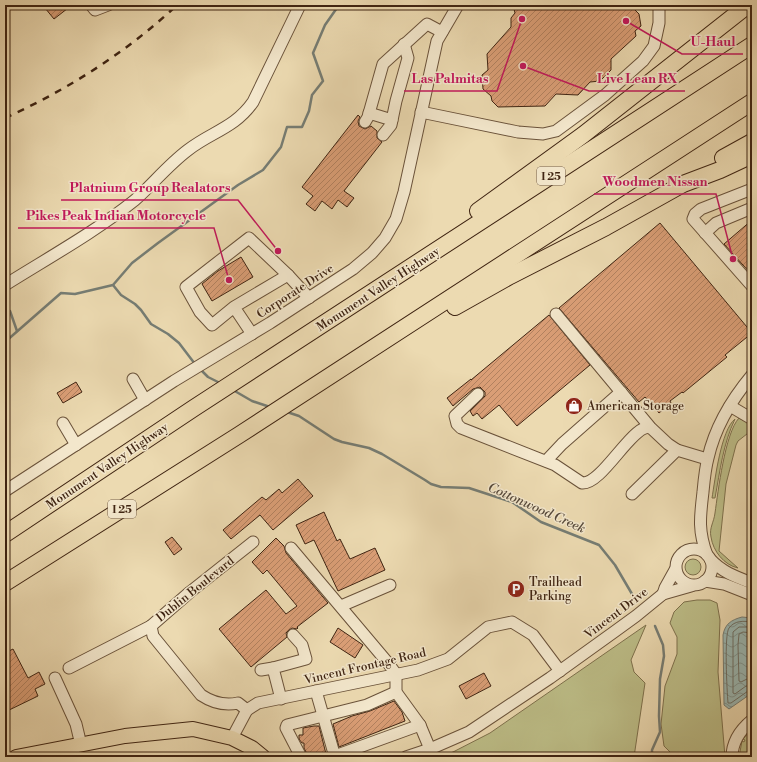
<svg xmlns="http://www.w3.org/2000/svg" width="757" height="762" font-family="'Libre Bodoni',serif">
	<style>
		.green { fill: #bdbe88; stroke: #7e714d }
		.water { fill: url(#water-waves); stroke: #767d74 }
		.lines { fill: none; stroke-linecap: round; stroke-linejoin: round }
		.shore { stroke: #6d6e64; stroke-width: 1 }
		.stream { stroke: #767d74; stroke-width: 2.5 }
		.building { fill: url(#building-hatch); stroke: #3f2412 }
		.minor-casing { stroke: #6a523a; stroke-width: 13 }
		.major-casing { stroke: #3f2412; stroke-width: 16 }
		.highway-casing { stroke: #3f2412; stroke-width: 18 }
		.minor { stroke: #f3e7cc; stroke-width: 11 }
		.major { stroke: #ecdab1; stroke-width: 14 }
		.highway { stroke: #ecdab1; stroke-width: 16 }
		.rail { stroke: #3f2412; stroke-width: 2.5; stroke-dasharray: 7 7; stroke-linecap: butt }
		.labels { text-anchor: middle; stroke-width: 3; stroke-linejoin: round; paint-order: stroke }
		.shield { fill: #f3e7cc; stroke: #755e4a; stroke-width: 1 }
		.shield-label { font-size: 11px; font-weight: bold; fill: #3f2412 }
		.street-label { font-size: 12px; fill: #3f2412; stroke: #f3e7cc }
		.poi-label { font-size: 12px; fill: #3f2412; stroke: #f3e7cc; text-anchor: start }
		.water-label { font-size: 13px; font-style: italic; fill: #56493b; stroke: #f3e7cc }
		.leader { fill: none; stroke: #c2185b; stroke-width: 1.5 }
		.callout-dot { fill: #c2185b; stroke: #f3e7cc; stroke-width: 1.5 }
		.callout-label { font-size: 13px; text-anchor: middle; font-weight: bold; fill: #c2185b; stroke: #f3e7cc; stroke-width: 3; stroke-linejoin: round; paint-order: stroke }
	</style>
	<defs>
		<pattern id="water-waves" width="16" height="10" patternUnits="userSpaceOnUse"><rect width="16" height="10" fill="#9bb9b5"/><path d="M0 5q4-4 8 0t8 0" fill="none" stroke="#809692"/></pattern>
		<pattern id="building-hatch" width="6" height="6" patternUnits="userSpaceOnUse"><rect width="6" height="6" fill="#da9e76"/><path d="M-1 1l2-2M0 6l6-6M5 7l2-2" fill="none" stroke="#b2815f"/></pattern>
	</defs>
	<rect width="100%" height="100%" fill="#ecdab1"/>
	<filter id="stains"><feTurbulence type="fractalNoise" baseFrequency=".005" numOctaves="4"/><feColorMatrix values="0 0 0 0 .2 0 0 0 0 .09 0 0 0 0 .02 0 0 0 .5 -.17"/></filter>
	<radialGradient id="worn" r=".72"><stop offset=".6" stop-color="#630" stop-opacity="0"/><stop offset="1" stop-color="#630" stop-opacity=".3"/></radialGradient>
	<g class="green">
		<path d="M739,418L752,425V430L738,441L736,445L726,484L719,551L738,568C724,565 713,551 711,537C709,528 714,522 715,513C718,492 725,433 739,418Z"/>
		<path d="M735,419C723,444 720,471 715,498H712C715,480 721,430 735,419Z"/>
		<circle cx="693" cy="567" r="8"/>
		<polygon points="697,600 710,600 717,603 720,620 718,672 725,757 671,757 671,753 664,746 661,724 665,686 677,654 677,637 670,623 674,612 684,602"/>
		<polygon points="646,625 631,660 634,672 645,683 634,757 438,757 453,752 490,733"/>
		<polygon points="751,730 752,730 752,757 739,757 742,741 744,742 745,740 743,739"/>
	</g>
	<path class="water" d="M742,617L752,618V693L729,709L724,705L723,635C725,624 731,620 742,617Z"/>
	<g class="lines">
		<g class="shore">
			<path d="M752,622C744,621 735,620 729,628C724,635 727,691 728,703H731L748,691L752,690"/>
			<polyline points="752,627 739,627 733,632 733,693 735,694 746,686 752,685"/>
			<polyline points="752,633 743,632 739,634 738,645 739,681 741,682 747,679 752,679"/>
		</g>
		<g class="stream">
			<polyline points="113,285 121,295 135,304 141,310 151,324 168,334 179,343 195,364"/>
			<polyline points="10,311 17,331"/>
			<polyline points="5,342 61,293 75,294 113,285 132,263 158,243 238,185 263,170 281,147 287,127 302,127 309,111 312,95 323,81 313,53 325,25 339,5"/>
			<polyline points="200,369 208,377 220,383"/>
			<polyline points="233,390 252,401 270,407"/>
			<polyline points="287,412 299,416 334,439 342,442 369,448 382,454 425,480 431,484 441,487 469,488 512,502 541,522 599,545 615,565 632,594"/>
			<polyline points="652,757 652,750 660,732 659,716 660,679 664,656 663,645 655,626"/>
		</g>
	</g>
	<g class="building">
		<polygon points="49,5 72,5 54,19 45,8"/>
		<polygon points="513,5 634,5 635,10 639,14 641,26 635,31 636,36 611,59 611,70 600,81 590,82 578,95 556,94 545,106 498,107 492,101 491,96 483,89 482,75 488,70 487,54 511,27 511,18 515,13"/>
		<polygon points="358,115 360,117 358,121 359,126 365,129 371,126 377,131 377,138 382,142 344,191 354,198 347,207 338,200 332,209 322,201 315,211 306,204 313,196 302,187"/>
		<polygon points="752,220 752,275 724,244"/>
		<polygon points="660,223 752,333 725,355 727,357 683,393 682,392 670,401 671,403 659,413 645,397 639,402 559,308"/>
		<polygon points="241,257 253,277 212,301 202,284 218,271"/>
		<polygon points="549,315 590,365 517,426 499,405 482,419 477,413 473,416 470,411 485,396 485,392 480,387 473,389 453,406 447,398 471,379 471,380"/>
		<polygon points="76,382 82,392 63,403 57,393"/>
		<polygon points="298,479 313,496 273,530 260,515 231,539 223,530 262,497 266,500 279,489 282,493"/>
		<polygon points="324,512 337,541 340,539 350,559 375,548 385,570 338,591 314,540 305,544 296,525"/>
		<polygon points="172,537 182,549 174,555 165,542"/>
		<polygon points="276,538 284,546 286,553 328,603 297,627 298,628 297,629 292,628 289,630 286,633 287,637 251,667 219,629 266,590 286,614 297,606 267,570 263,574 252,562"/>
		<polygon points="338,628 363,645 355,658 330,642"/>
		<polygon points="13,649 28,678 39,672 45,684 35,689 38,696 5,712 5,653"/>
		<polygon points="484,673 491,686 466,699 459,686"/>
		<polygon points="394,701 402,712 405,721 339,747 333,724 352,716 370,711"/>
		<polygon points="314,726 319,726 326,754 307,754 304,748 304,743 302,743 299,739 299,735 303,735 303,728"/>
	</g>
	<g class="lines">
		<defs>
			<g id="minor">
				<polyline points="91,5 95,10 108,5"/>
				<polyline points="421,112 518,132 543,134 556,131 605,95 643,61 654,46 659,23 659,5"/>
				<polyline points="369,113 392,120"/>
				<polyline points="365,122 368,117 383,64 427,24 442,32"/>
				<polyline points="383,135 391,125 396,101 408,58 404,44"/>
				<polyline points="752,189 701,209 695,214 693,219 752,286"/>
				<polyline points="705,233 716,223 752,208"/>
				<polyline points="288,275 309,298"/>
				<path d="M5,285C48,258 95,232 135,200C153,184 168,165 188,150C211,132 235,128 253,102L300,5"/>
				<polyline points="234,307 288,275 249,238 186,287 200,312 212,325 234,307 252,334"/>
				<polyline points="556,314 650,427"/>
				<polyline points="133,379 145,400"/>
				<path d="M478,394L455,416L457,424L461,428L555,465L582,483C603,485 636,417 652,429L668,444L677,450"/>
				<polyline points="730,406 752,419"/>
				<polyline points="63,423 76,445"/>
				<polyline points="546,461 562,444 621,392"/>
				<polyline points="5,491 174,381 270,323 353,269 372,253 385,238 396,219 404,192 437,41 458,5"/>
				<polyline points="632,494 677,450 707,459"/>
				<polyline points="291,548 388,663 396,674 396,692 420,725 430,749"/>
				<circle cx="694" cy="567" r="18"/>
				<path d="M707,555C698,531 700,517 703,492C704,481 705,469 708,458C715,427 732,399 752,375"/>
				<path d="M710,559C722,572 736,577 752,583"/>
				<polyline points="705,581 724,584 752,595"/>
				<polyline points="663,594 665,588 675,570"/>
				<polyline points="341,606 390,585"/>
				<polyline points="69,668 151,626"/>
				<polyline points="261,670 273,668"/>
				<polyline points="55,678 76,724 81,745"/>
				<polyline points="316,691 335,757"/>
				<polyline points="281,699 273,668 306,659 302,645 293,635"/>
				<path d="M247,710L238,703C224,706 213,703 201,695L153,636L151,626L190,592L253,542"/>
				<polyline points="232,738 247,710 258,703 418,670 448,659 488,627 512,622 533,635 560,671"/>
				<polyline points="301,757 286,728 287,725 367,705 396,692"/>
				<polyline points="332,757 420,725"/>
				<polyline points="406,757 430,749 469,732 550,678 614,632 636,616 663,594 691,586"/>
				<path d="M732,757C732,741 740,730 752,720"/>
			</g>
			<polyline id="major" points="16,757 125,736 193,729 232,738 252,748 263,757"/>
			<g id="highway">
				<polyline points="723,158 752,142"/>
				<polyline points="478,211 583,135 748,5"/>
				<polyline points="455,307 510,276 606,227 683,184 720,170 752,155"/>
				<polyline points="5,534 194,408 752,45"/>
				<polyline points="5,583 239,435 752,102"/>
			</g>
		</defs>
		<use href="#minor" class="minor-casing"/>
		<use href="#major" class="major-casing"/>
		<use href="#highway" class="highway-casing"/>
		<use href="#minor" class="minor"/>
		<use href="#major" class="major"/>
		<use href="#highway" class="highway"/>
		<path class="rail" d="M5,118C67,90 127,52 177,5"/>
	</g>
	<defs>
		<symbol id="shop-disc" viewBox="-11 -11 22 22"><circle r="9.5" fill="#8f2418" stroke="#f3e7cc"/><path d="M-5-2.5h2.3a2.7 3.5 0 0 1 5.4 0H5L5.5 6h-11ZM-1.5-2.5h3a1.5 2.3 0 0 0-3 0Z" fill="#fff"/></symbol>
		<symbol id="parking-disc" viewBox="-11 -11 22 22"><circle r="9.5" fill="#8f2418" stroke="#f3e7cc"/><path d="M-3.5-5.5H1a3.5 3.5 0 0 1 0 7H-1V5.5H-3.5ZM-1-3.4V-.6H.8a1.4 1.4 0 0 0 0-2.8Z" fill="#fff"/></symbol>
	</defs>
	<g fill-rule="evenodd">
		<use href="#shop-disc" x="564" y="396" width="20" height="20"/>
		<use href="#parking-disc" x="506" y="579" width="20" height="20"/>
	</g>
	<g class="labels">
		<g class="shield">
			<rect x="537" y="167" width="28" height="18" rx="3"/>
			<rect x="108" y="500" width="28" height="18" rx="3"/>
		</g>
		<g class="shield-label">
			<text x="551" y="180">I 25</text>
			<text x="122" y="513">I 25</text>
		</g>
		<g class="street-label">
			<text transform="translate(378 289) rotate(-33)" y="4">Monument Valley Highway</text>
			<text transform="translate(295 291) rotate(-33)" y="4">Corporate Drive</text>
			<text transform="translate(107 466) rotate(-34)" y="4">Monument Valley Highway</text>
			<text transform="translate(195 589) rotate(-39)" y="4">Dublin Boulevard</text>
			<text transform="translate(616 613) rotate(-37)" y="4">Vincent Drive</text>
			<text transform="translate(365 666) rotate(-13)" y="4">Vincent Frontage Road</text>
		</g>
		<g class="poi-label">
			<text x="587" y="410">American Storage</text>
			<text x="529" y="586">Trailhead<tspan x="529" dy="14">Parking</tspan></text>
		</g>
		<g class="water-label">
			<text transform="translate(537 507) rotate(24)" y="5">Cottonwood Creek</text>
		</g>
	</g>
	<path class="leader" d="M626 21L682 54H743M523 66L589 91H685M522 19L497 91H404M733 259L716 194H594M278 251L238 200H61M229 280L214 228H18"/>
	<g class="callout-dot">
		<circle cx="626" cy="21" r="4"/>
		<circle cx="523" cy="66" r="4"/>
		<circle cx="522" cy="19" r="4"/>
		<circle cx="733" cy="259" r="4"/>
		<circle cx="278" cy="251" r="4"/>
		<circle cx="229" cy="280" r="4"/>
	</g>
	<g class="callout-label">
		<text x="713" y="46">U-Haul</text>
		<text x="637" y="83">Live Lean RX</text>
		<text x="450" y="83">Las Palmitas</text>
		<text x="655" y="186">Woodmen Nissan</text>
		<text x="150" y="192">Platnium Group Realators</text>
		<text x="116" y="220">Pikes Peak Indian Motorcycle</text>
	</g>
	<rect width="757" height="762" fill="none" stroke="#ecdab1" stroke-width="20"/>
	<rect x="6" y="6" width="745" height="750" fill="none" stroke="#3f2412" stroke-width="2"/>
	<rect x="10" y="10" width="737" height="742" fill="none" stroke="#3f2412"/>
	<rect width="100%" height="100%" filter="url(#stains)"/>
	<rect width="100%" height="100%" fill="url(#worn)"/>
</svg>
